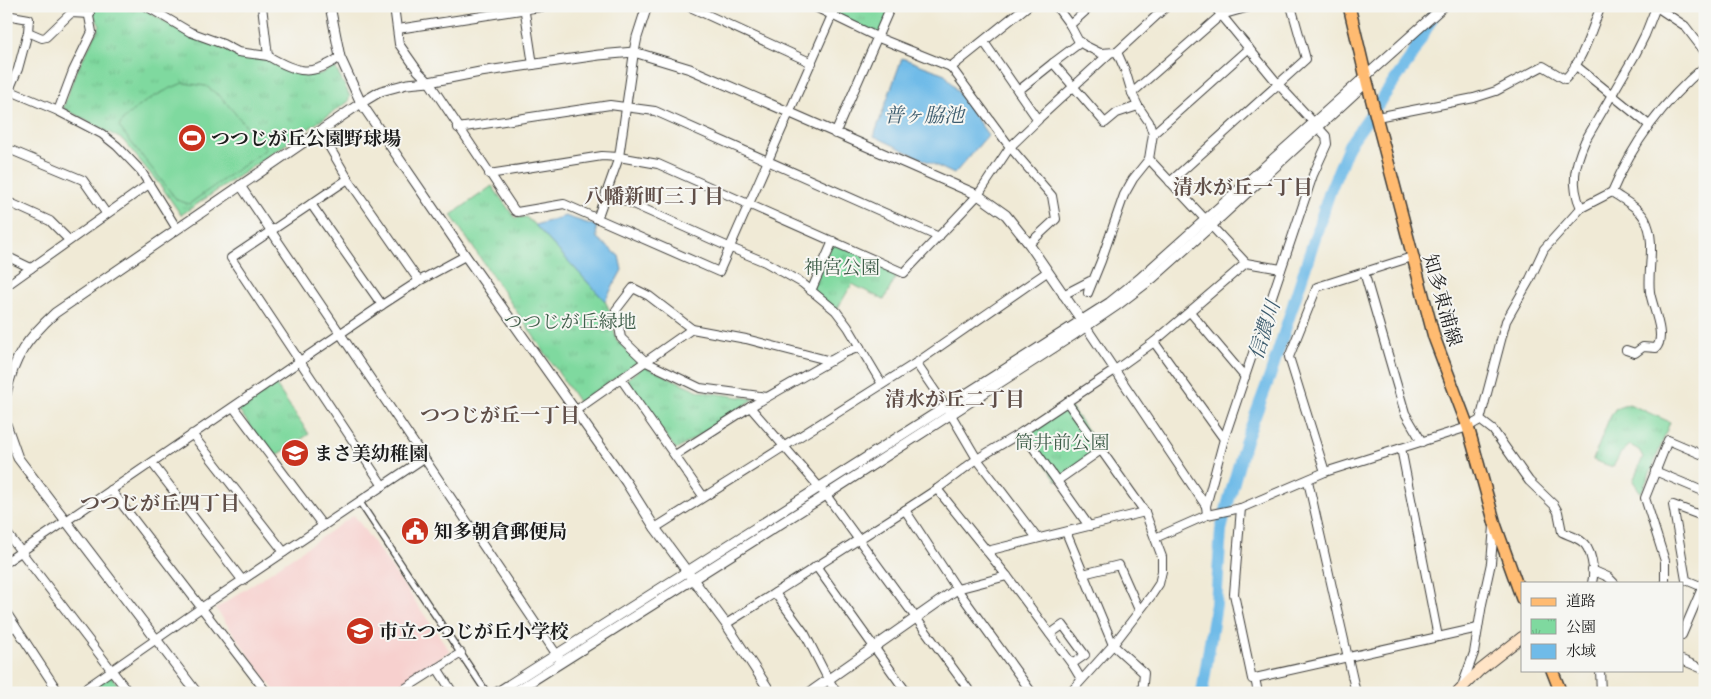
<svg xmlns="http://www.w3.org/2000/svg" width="1711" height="699" font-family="'Sorts Mill Goudy','Noto Serif JP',serif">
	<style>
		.built { fill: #f7d0ce }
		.park { fill: url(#park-tufts); stroke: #4e7a5e }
		.pitch { fill: #7fd99f; stroke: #4e7a5e }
		.water { fill: #6fbbe8; stroke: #466c82 }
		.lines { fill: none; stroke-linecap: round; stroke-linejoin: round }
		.river { stroke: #6fbbe8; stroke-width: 12 }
		.pedestrian-casing { stroke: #3c3b38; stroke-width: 8 }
		.minor-casing { stroke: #3c3b38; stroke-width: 10 }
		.tertiary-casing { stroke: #3c3b38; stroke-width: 11 }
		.secondary-casing { stroke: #3c3b38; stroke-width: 12 }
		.primary-casing { stroke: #3c3b38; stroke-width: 14 }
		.pedestrian { stroke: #fff; stroke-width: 5.5 }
		.minor { stroke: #fff; stroke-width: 8 }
		.tertiary { stroke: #fff; stroke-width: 9 }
		.secondary { stroke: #ffe4c6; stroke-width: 10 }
		.primary { stroke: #ffbb71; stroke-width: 11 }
		.labels { text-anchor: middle; stroke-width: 4; stroke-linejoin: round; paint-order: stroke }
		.poi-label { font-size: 19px; font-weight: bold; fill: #1c1c1c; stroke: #f6f6f2; text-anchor: start }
		.park-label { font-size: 19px; fill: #3f5e4a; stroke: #f6f6f2 }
		.street-label { font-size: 19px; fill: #1c1c1c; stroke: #f6f6f2 }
		.water-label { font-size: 20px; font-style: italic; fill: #3d5c6e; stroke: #f6f6f2 }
		.neighbourhood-label { font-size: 20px; font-weight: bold; fill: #604f49; stroke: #f6f6f2 }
	</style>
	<defs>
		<pattern id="park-tufts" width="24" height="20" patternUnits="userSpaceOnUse" patternTransform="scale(1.25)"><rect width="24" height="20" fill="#7fd99f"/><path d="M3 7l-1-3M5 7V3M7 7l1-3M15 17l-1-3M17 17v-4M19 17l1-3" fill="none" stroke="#6dba88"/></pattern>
	</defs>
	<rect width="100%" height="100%" fill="#f6f6f2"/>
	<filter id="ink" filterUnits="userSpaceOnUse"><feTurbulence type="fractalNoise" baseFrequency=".02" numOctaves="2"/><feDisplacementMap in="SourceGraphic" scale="10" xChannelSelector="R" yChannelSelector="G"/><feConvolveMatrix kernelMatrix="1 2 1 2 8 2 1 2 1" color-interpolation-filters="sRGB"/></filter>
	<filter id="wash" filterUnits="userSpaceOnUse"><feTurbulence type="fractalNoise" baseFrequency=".0096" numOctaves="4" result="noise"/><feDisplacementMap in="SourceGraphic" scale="20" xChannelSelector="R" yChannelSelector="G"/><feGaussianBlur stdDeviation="1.12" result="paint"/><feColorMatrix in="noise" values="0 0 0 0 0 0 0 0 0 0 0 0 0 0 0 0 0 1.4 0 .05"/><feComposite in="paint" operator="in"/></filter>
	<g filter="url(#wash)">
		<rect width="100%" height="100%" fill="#f0ead6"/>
		<polygon class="built" points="354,515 450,651 387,693 276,693 216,609"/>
		<g class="park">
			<polygon points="94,6 120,6 133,11 141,7 189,36 220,47 237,56 267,59 280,68 294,73 307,75 320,74 335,67 350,96 348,102 181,215 163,189 123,140 63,108 75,74 100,26 93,14"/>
			<polygon points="836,6 891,6 879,38 833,15"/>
			<polygon points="492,186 515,218 526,217 535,225 605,301 609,309 616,339 636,360 637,363 579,403 451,215"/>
			<polygon points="833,241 899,271 884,300 852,284 836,311 811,291"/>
			<polygon points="644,366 699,391 754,399 678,449 675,448 653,418 627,379"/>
			<polygon points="275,384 309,434 273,458 238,409"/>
			<polygon points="1067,402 1101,450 1057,481 1022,432"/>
			<polygon points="1629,404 1670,422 1652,469 1641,493 1633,481 1643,457 1639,450 1630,445 1620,454 1613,467 1593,460 1608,421 1615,409"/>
			<polygon points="109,677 112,677 124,693 85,693"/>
		</g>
		<path class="pitch" d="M183,83L206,86L221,97L266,149L189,204L177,200L119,127C128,108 163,91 183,83Z"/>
		<g class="water">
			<polygon points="902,58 945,74 988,135 954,174 874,136"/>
			<polygon points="565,216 596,226 597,238 619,256 622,270 605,301 535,225"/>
		</g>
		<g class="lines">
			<polyline class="river" points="1202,693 1216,604 1221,530 1229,499 1245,443 1270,376 1330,191 1349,145 1408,62 1436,11"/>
		</g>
	</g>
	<g filter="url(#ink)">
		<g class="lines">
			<defs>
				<polyline id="pedestrian" points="359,501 487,693"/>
				<g id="minor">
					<polyline points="146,6 190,32 223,44 238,52 268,56"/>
					<path d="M262,6L268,56C297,73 312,77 340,57"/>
					<polyline points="394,6 399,44 418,71 429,82 515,211 517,212 564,204 719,272 836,6"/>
					<polyline points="524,6 533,65"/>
					<polyline points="688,6 812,63"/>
					<polyline points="813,6 879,38 951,67 1010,147 1052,196 1056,219 1029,244"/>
					<polyline points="1056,6 1070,25 1078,40 1084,45 1100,53 1117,52 1167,6"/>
					<polyline points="1655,6 1685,26 1705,52"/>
					<polyline points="6,15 29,19 28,32 42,38 46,37 71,13 90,14"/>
					<polyline points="1070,25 1091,6"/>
					<polyline points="398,29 547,6"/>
					<polyline points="1081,42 1053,63 1105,123 1117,113 1138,106"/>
					<polyline points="1575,65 1649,125"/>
					<polyline points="6,89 58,111 102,134 117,146 141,171 177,229"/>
					<polyline points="1018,91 1053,63"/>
					<polyline points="1132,93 1221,15 1253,6"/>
					<polyline points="6,97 18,69 28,32"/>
					<polyline points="58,111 73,71 92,32 87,6"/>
					<path d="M1377,117L1474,98L1496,91L1543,66L1565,79C1582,63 1592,28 1601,6"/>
					<polyline points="1036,121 1110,53"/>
					<polyline points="458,128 610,105 655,111 939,237"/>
					<polyline points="320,131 348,179 419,281"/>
					<polyline points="835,134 891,6"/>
					<polyline points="1153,134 1249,48"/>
					<polyline points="6,148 83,180 106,213"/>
					<polyline points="1149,159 1246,263 1281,269"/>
					<polyline points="489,174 602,156 619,157 658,164 904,273 978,195 1010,147 1038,120 984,42"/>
					<polyline points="348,179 231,258 383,486"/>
					<polyline points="1170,182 1306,59 1291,6"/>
					<polyline points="240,185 559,658"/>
					<polyline points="606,192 731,248 765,262 802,283 836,311 848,327 882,384"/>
					<path d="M1612,192C1623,200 1638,207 1645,219C1657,242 1647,269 1650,292C1652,307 1667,336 1656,348L1643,347L1635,353L1626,350"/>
					<polyline points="6,201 50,221 69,240"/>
					<polyline points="311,204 382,305"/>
					<path d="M1581,208C1570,184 1575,164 1585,141L1635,55L1645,35L1656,7"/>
					<polyline points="597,219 619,157 634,52"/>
					<polyline points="6,256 31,268"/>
					<polyline points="1364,272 1405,413 1422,442"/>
					<polyline points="6,286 149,184"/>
					<polyline points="811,291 833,241"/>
					<polyline points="1063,295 1090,281 1088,293 1101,261 1124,195 1133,179 1149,159 1153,134 1149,122 1138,106 1132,93 1125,70 1117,52"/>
					<polyline points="1190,312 1245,377"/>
					<polyline points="1086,327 1206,506"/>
					<polyline points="1154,342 1224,439"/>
					<polyline points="916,363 950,413 977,459 1037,538"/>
					<polyline points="621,379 703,496"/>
					<polyline points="767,397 700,388 646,362 621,338 616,310 633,288 649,296 692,329 746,339 831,361"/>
					<polyline points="1067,402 1145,512 1162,557 1162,571 1159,584 1151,596 1113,645 1070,693"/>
					<polyline points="750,407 826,495 971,693"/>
					<polyline points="234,408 323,526"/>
					<polyline points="575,411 692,329"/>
					<path d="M1480,420L1493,430L1529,481L1554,505L1558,512L1562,532C1568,535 1576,537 1581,541C1592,548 1595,571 1592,583"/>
					<polyline points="1022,432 1057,481 1101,450"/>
					<polyline points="192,434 284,552"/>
					<polyline points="1401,448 1438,637"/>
					<polyline points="675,455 750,407 844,353 860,347"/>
					<polyline points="152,463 243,581"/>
					<polyline points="1655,471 1705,492"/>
					<polyline points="1325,472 1289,357 1317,287 1412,257"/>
					<polyline points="1057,481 1089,526"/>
					<polyline points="1308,481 1356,693"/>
					<polyline points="937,489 1007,576 1072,664 1081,679"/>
					<polyline points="111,490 267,693"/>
					<polyline points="1241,508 1234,594 1252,679 1255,678 1258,693"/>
					<polyline points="905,510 957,589 1032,693"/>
					<polyline points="1207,515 1206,506 1224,439 1313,175 1327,144 1326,136 1278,84 1214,6"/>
					<polyline points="1705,517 1673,505 1686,580 1705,588"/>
					<polyline points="655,528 916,363 1047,272"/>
					<polyline points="6,532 129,693"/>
					<polyline points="1066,532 1113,645 1144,673 1142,693"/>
					<path d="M1155,538L1207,515L1241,508L1325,472L1468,427L1480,420L1506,321L1530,279L1544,249L1581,208L1612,192C1633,142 1664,101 1705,66"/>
					<polyline points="987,551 1145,512"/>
					<polyline points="6,562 382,305 419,281 465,256"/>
					<polyline points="816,566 907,693"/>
					<polyline points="1592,570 1608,577 1614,583"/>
					<polyline points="1083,574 1119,565 1139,610"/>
					<polyline points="1665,583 1665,561 1645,498 1668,440 1703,455"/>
					<polyline points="957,589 1007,576"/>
					<polyline points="775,593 805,634 828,679 837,693"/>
					<polyline points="6,612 59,693"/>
					<polyline points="726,624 905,510 937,489 977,459 1022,432 1115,370 1154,342 1246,263"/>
					<polyline points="6,632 15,626"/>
					<polyline points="1050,634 1063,625 1085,655 1072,664"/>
					<polyline points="1682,635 1705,581"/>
					<polyline points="1682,660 1705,670"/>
					<polyline points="437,668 453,693"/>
					<polyline points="1600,670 1601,693"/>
					<polyline points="1255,678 1478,628"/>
					<polyline points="1462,686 1474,653 1482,604 1491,563 1494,526"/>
					<polyline points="79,693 201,608 424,458"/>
					<polyline points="398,693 461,653"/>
				</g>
				<g id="tertiary">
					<polyline points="634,52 637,37 647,6"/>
					<polyline points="951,67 1027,6"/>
					<path d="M6,394C14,356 27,339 55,313L361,103L340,57L330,6"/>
					<polyline points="6,424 18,458 197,693"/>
					<polyline points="496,693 1109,303 1139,279 1444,6"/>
					<polyline points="513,693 826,495 1072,336 1119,304 1153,278 1211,226 1367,82"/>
					<polyline points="771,693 726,624 655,528 626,482 467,258 361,103 381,91 407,84 429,82 480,72 599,55 634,52 690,69 978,195 1006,215 1029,244 1086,327"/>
					<polyline points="809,693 957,589"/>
				</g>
				<polyline id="secondary" points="1457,693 1480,670 1522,637"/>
				<g id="primary">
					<polyline points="1349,6 1367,82 1434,337 1468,427 1495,524 1522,599"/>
					<polyline points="1552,670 1561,693"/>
				</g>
			</defs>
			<use href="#pedestrian" class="pedestrian-casing"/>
			<use href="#minor" class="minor-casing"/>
			<use href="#tertiary" class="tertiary-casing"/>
			<use href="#secondary" class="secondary-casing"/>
			<use href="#primary" class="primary-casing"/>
			<use href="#pedestrian" class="pedestrian"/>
			<use href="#minor" class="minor"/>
			<use href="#tertiary" class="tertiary"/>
			<use href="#secondary" class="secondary"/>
			<use href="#primary" class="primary"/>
		</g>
	</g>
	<defs>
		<symbol id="stadium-disc" viewBox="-11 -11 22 22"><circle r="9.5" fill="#c8321e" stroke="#f6f6f2"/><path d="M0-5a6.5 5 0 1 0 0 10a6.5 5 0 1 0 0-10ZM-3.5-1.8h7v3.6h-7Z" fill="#fff"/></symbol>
		<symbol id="school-disc" viewBox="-11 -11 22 22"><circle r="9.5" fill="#c8321e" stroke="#f6f6f2"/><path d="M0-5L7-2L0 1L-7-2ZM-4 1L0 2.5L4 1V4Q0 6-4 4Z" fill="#fff"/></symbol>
		<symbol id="civic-disc" viewBox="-11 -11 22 22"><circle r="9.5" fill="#c8321e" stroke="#f6f6f2"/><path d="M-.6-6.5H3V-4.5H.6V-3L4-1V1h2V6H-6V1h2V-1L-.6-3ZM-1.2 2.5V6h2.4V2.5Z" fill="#fff"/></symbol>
	</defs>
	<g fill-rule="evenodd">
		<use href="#stadium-disc" x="176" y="122" width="32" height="32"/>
		<use href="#school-disc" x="279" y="437" width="32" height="32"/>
		<use href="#civic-disc" x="399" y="515" width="32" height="32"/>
		<use href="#school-disc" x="344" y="615" width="32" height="32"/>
	</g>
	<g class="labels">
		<g class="poi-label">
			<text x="211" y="145">つつじが丘公園野球場</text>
			<text x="314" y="460">まさ美幼稚園</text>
			<text x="434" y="538">知多朝倉郵便局</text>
			<text x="379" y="638">市立つつじが丘小学校</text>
		</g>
		<g class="park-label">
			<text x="842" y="274">神宮公園</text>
			<text x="570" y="328">つつじが丘緑地</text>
			<text x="1062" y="449">筒井前公園</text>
		</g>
		<g class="street-label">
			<text transform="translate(1443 300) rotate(74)" y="7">知多東浦線</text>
		</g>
		<g class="water-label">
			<text x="924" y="122">普ヶ脇池</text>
			<text transform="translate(1264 330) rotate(-72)" y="7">信濃川</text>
		</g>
		<g class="neighbourhood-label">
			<text x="1243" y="194">清水が丘一丁目</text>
			<text x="654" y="203">八幡新町三丁目</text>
			<text x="955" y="406">清水が丘二丁目</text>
			<text x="500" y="422">つつじが丘一丁目</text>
			<text x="160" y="510">つつじが丘四丁目</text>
		</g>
	</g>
	<rect width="1711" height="699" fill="none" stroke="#f6f6f2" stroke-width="25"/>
	<rect x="1521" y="582" width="162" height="90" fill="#f6f6f2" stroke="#9f9f9c"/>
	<rect x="1531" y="598" width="25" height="8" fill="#ffbb71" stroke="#9f9f9c"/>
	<text x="1566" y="606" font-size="15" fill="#1c1c1c">道路</text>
	<rect x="1531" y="619" width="25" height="15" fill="url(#park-tufts)" stroke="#9f9f9c"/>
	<text x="1566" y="632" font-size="15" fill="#1c1c1c">公園</text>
	<rect x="1531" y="644" width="25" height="15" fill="#6fbbe8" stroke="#9f9f9c"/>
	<text x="1566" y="656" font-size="15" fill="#1c1c1c">水域</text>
</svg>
